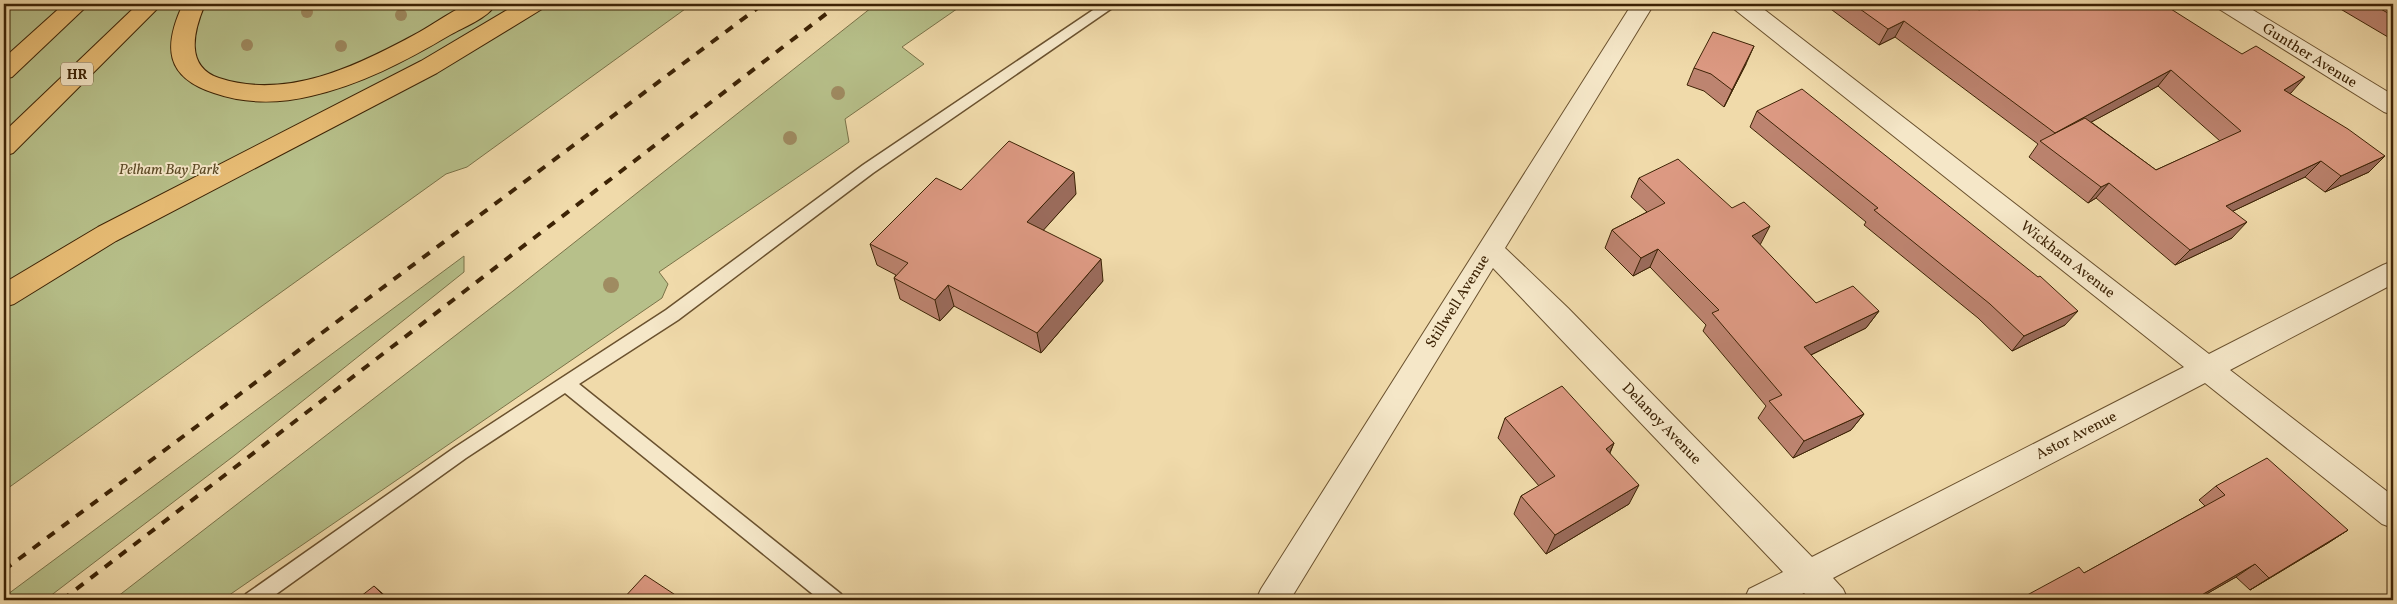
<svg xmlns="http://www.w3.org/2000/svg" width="2397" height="604" font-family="Vollkorn,serif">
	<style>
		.green { fill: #b7c08a; stroke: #7a7248 }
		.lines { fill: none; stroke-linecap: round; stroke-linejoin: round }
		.service-casing { stroke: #6a512e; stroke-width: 3 }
		.minor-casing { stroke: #6a512e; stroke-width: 2 }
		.motorway-casing { stroke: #3d2305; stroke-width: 2 }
		.service { fill: #f5e7c8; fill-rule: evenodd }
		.minor { fill: #f5e7c8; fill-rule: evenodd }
		.motorway { fill: #e8bd75; fill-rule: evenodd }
		.rail { stroke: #3d2305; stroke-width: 4; stroke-dasharray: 9 9; stroke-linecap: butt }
		.tree { fill: #9f8b61 }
		.wall { fill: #bd8470; stroke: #3d2305; fill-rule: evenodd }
		.shaded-wall { fill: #9a6b5b; stroke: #3d2305 }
		.building { fill: #dc9982; stroke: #3d2305 }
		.labels { text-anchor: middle; stroke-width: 4; stroke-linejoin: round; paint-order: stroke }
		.shield { fill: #f5e7c8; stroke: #745e40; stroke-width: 1 }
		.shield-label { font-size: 14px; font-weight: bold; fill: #3d2305 }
		.street-label { font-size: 15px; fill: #3d2305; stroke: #f5e7c8 }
		.park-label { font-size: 15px; font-style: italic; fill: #5c4a26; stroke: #f5e7c8 }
	</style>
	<rect width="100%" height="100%" fill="#f0daaa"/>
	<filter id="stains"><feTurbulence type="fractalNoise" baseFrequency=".004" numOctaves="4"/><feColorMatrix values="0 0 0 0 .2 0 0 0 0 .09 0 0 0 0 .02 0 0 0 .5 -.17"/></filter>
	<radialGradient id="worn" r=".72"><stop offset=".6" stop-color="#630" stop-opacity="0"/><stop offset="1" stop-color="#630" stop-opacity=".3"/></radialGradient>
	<g class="green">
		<polygon points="4,4 692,4 467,167 446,174 4,491"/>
		<polygon points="876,4 964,4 902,47 924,64 845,119 849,142 659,272 668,284 662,298 222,600 113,600 513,291"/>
		<polygon points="464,256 464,272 235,455 45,600 4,600 4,597"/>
	</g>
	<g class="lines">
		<defs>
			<polygon id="service" points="1102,4 1118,4 873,173 678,320 579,384 841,594 843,600 820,600 565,393 466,458 268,600 244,600 246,594 454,448 666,310 863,165"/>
			<g id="minor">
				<polygon points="1632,4 1654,4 1505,248 1568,308 1812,557 2184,367 1734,9 1731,4 1757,4 2209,354 2383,265 2393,261 2393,284 2230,370 2393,496 2393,528 2382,524 2205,383 1833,578 1843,589 1848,600 1811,600 1804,593 1791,600 1744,600 1749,589 1783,572 1493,268 1290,600 1256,600 1261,589"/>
				<polygon points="2216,4 2243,4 2393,95 2393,115 2384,112 2219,9"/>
			</g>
			<g id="motorway">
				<polygon points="64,4 89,4 12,77 4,79 4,58"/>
				<polygon points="138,4 162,4 13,153 4,156 4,132"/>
				<path d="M183,4H205C194,30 184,66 219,78C286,100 355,67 414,35C431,26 448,13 466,5C474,1 488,3 496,4C488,18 464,27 450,35C406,61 360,85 311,96C278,104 246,104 214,93C165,77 163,47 183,4Z"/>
				<polygon points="517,4 545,4 542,9 437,73 116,241 14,304 4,307 4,283 98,227 421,61"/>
			</g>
		</defs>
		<use href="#service" class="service-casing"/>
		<use href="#minor" class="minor-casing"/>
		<use href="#motorway" class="motorway-casing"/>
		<use href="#service" class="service"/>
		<use href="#minor" class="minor"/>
		<use href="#motorway" class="motorway"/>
		<g class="rail">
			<polyline points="4,570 763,4"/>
			<polyline points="62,600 839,4"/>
		</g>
	</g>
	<g class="tree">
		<circle cx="307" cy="12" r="6"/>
		<circle cx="401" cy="15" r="6"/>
		<circle cx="247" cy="45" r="6"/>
		<circle cx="341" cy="46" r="6"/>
		<circle cx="838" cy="93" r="7"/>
		<circle cx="790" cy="138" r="7"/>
		<circle cx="611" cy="285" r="8"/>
	</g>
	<g class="wall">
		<path d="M1824,4H1970L1979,10L2290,93L2369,172L2325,192L2305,177L2233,211L2232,238L2175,265L2096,198L2088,203L2029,157L2038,144L1895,37L1879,45ZM2158,86L2220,141L2156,170L2091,122Z"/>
		<polygon points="2332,4 2393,4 2393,40"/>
		<polygon points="1746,64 1724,107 1704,91 1687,85 1694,68"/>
		<polygon points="1757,111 2065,325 2012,351 1978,318 1864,225 1866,222 1750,127"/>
		<polygon points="1639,178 1760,245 1816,303 1879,311 1866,328 1811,355 1864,414 1851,430 1793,458 1758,418 1766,406 1703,331 1706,325 1650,267 1633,276 1605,248 1612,230 1647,212 1631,197"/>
		<polygon points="961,190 1076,194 1043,230 1103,281 1041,353 954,306 940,321 900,299 894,278 896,275 877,265 870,244"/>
		<polygon points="1505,418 1614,443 1610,453 1629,504 1546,554 1514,514 1521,496 1539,486 1498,438"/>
		<polygon points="2216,486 2348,530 2328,543 2250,590 2236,577 2196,600 2018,600 2084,573 2205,506 2199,500"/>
	</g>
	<g class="shaded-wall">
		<polygon points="1904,21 1895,37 1879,45 1888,29"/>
		<polygon points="1754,46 1746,64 1724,107 1732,90"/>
		<polygon points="2171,70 2158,86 2047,146 2046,145 2055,133"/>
		<polygon points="2305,77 2291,93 2270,105 2284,90"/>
		<polygon points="2385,156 2369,172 2325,192 2341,176"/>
		<polygon points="2321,161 2305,177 2212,221 2226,206"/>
		<polygon points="1074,172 1076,194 1031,244 1027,222"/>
		<polygon points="2109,183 2096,198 2088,203 2101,187"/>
		<polygon points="2247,222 2232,238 2175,265 2190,250"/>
		<polygon points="1770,226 1760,245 1752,236"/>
		<polygon points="1658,249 1650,267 1633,276 1641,258"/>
		<polygon points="1101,259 1103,281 1041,353 1037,333"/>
		<polygon points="948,285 954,306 940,321 935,300"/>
		<polygon points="1879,311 1866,328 1792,364 1804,347"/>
		<polygon points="2078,311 2065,325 2012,351 2024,336"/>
		<polygon points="1864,414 1851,430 1793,458 1804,441"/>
		<polygon points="1614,443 1605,463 1606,449"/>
		<polygon points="1639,485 1629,504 1546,554 1555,535"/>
		<polygon points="2348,530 2328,543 2250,590 2269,578"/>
		<polygon points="2255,564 2236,577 2196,600 2193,600"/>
		<polygon points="374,586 390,600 388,600"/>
	</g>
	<g class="building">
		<polygon points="1853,4 1970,4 1979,10 1991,4 2163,4 2242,54 2256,46 2305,77 2284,90 2348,129 2385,156 2341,176 2321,161 2226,206 2247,222 2190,250 2109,183 2101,187 2040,141 2085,118 2156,170 2241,131 2171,70 2055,133 1904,21 1888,29"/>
		<polygon points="2372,4 2393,4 2393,16"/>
		<polygon points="1713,32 1754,46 1732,90 1711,74 1694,68"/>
		<polygon points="1802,89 2038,277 2040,276 2078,311 2024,336 1990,304 1874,210 1878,208 1757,111"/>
		<polygon points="1009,141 1074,172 1027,222 1101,259 1037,333 948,285 935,300 894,278 908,263 870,244 936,178 961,190"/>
		<polygon points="1678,159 1732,208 1744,202 1770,226 1752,236 1816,303 1853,286 1879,311 1804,347 1864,414 1804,441 1769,401 1782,395 1712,313 1719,310 1658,249 1641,258 1612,230 1665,203 1639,178"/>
		<polygon points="1562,386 1614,443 1606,449 1639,485 1555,535 1521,496 1555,476 1505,418"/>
		<polygon points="2267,458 2348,530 2269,578 2255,564 2193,600 2018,600 2079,567 2084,573 2225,495 2216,486"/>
		<polygon points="645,575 683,600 622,600"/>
		<polygon points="374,586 388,600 356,600"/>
	</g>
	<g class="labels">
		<rect class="shield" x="61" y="62.5" width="32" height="23" rx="4"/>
		<g class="shield-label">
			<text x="77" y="79">HR</text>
		</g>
		<g class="street-label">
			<text transform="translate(2310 55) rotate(32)" y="5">Gunther Avenue</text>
			<text transform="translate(2068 259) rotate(38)" y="5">Wickham Avenue</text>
			<text transform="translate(1457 301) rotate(-58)" y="5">Stillwell Avenue</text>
			<text transform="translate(1662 423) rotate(46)" y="5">Delanoy Avenue</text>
			<text transform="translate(2076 435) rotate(-27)" y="5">Astor Avenue</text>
		</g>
		<g class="park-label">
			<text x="169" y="174">Pelham Bay Park</text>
		</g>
	</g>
	<rect width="2397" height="604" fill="none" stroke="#f0daaa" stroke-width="20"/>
	<rect x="5" y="5" width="2387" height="594" fill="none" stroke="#3d2305" stroke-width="2.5"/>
	<rect x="10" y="10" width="2377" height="584" fill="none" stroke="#3d2305"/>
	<rect width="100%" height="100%" filter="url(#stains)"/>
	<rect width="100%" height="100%" fill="url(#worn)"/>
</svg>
